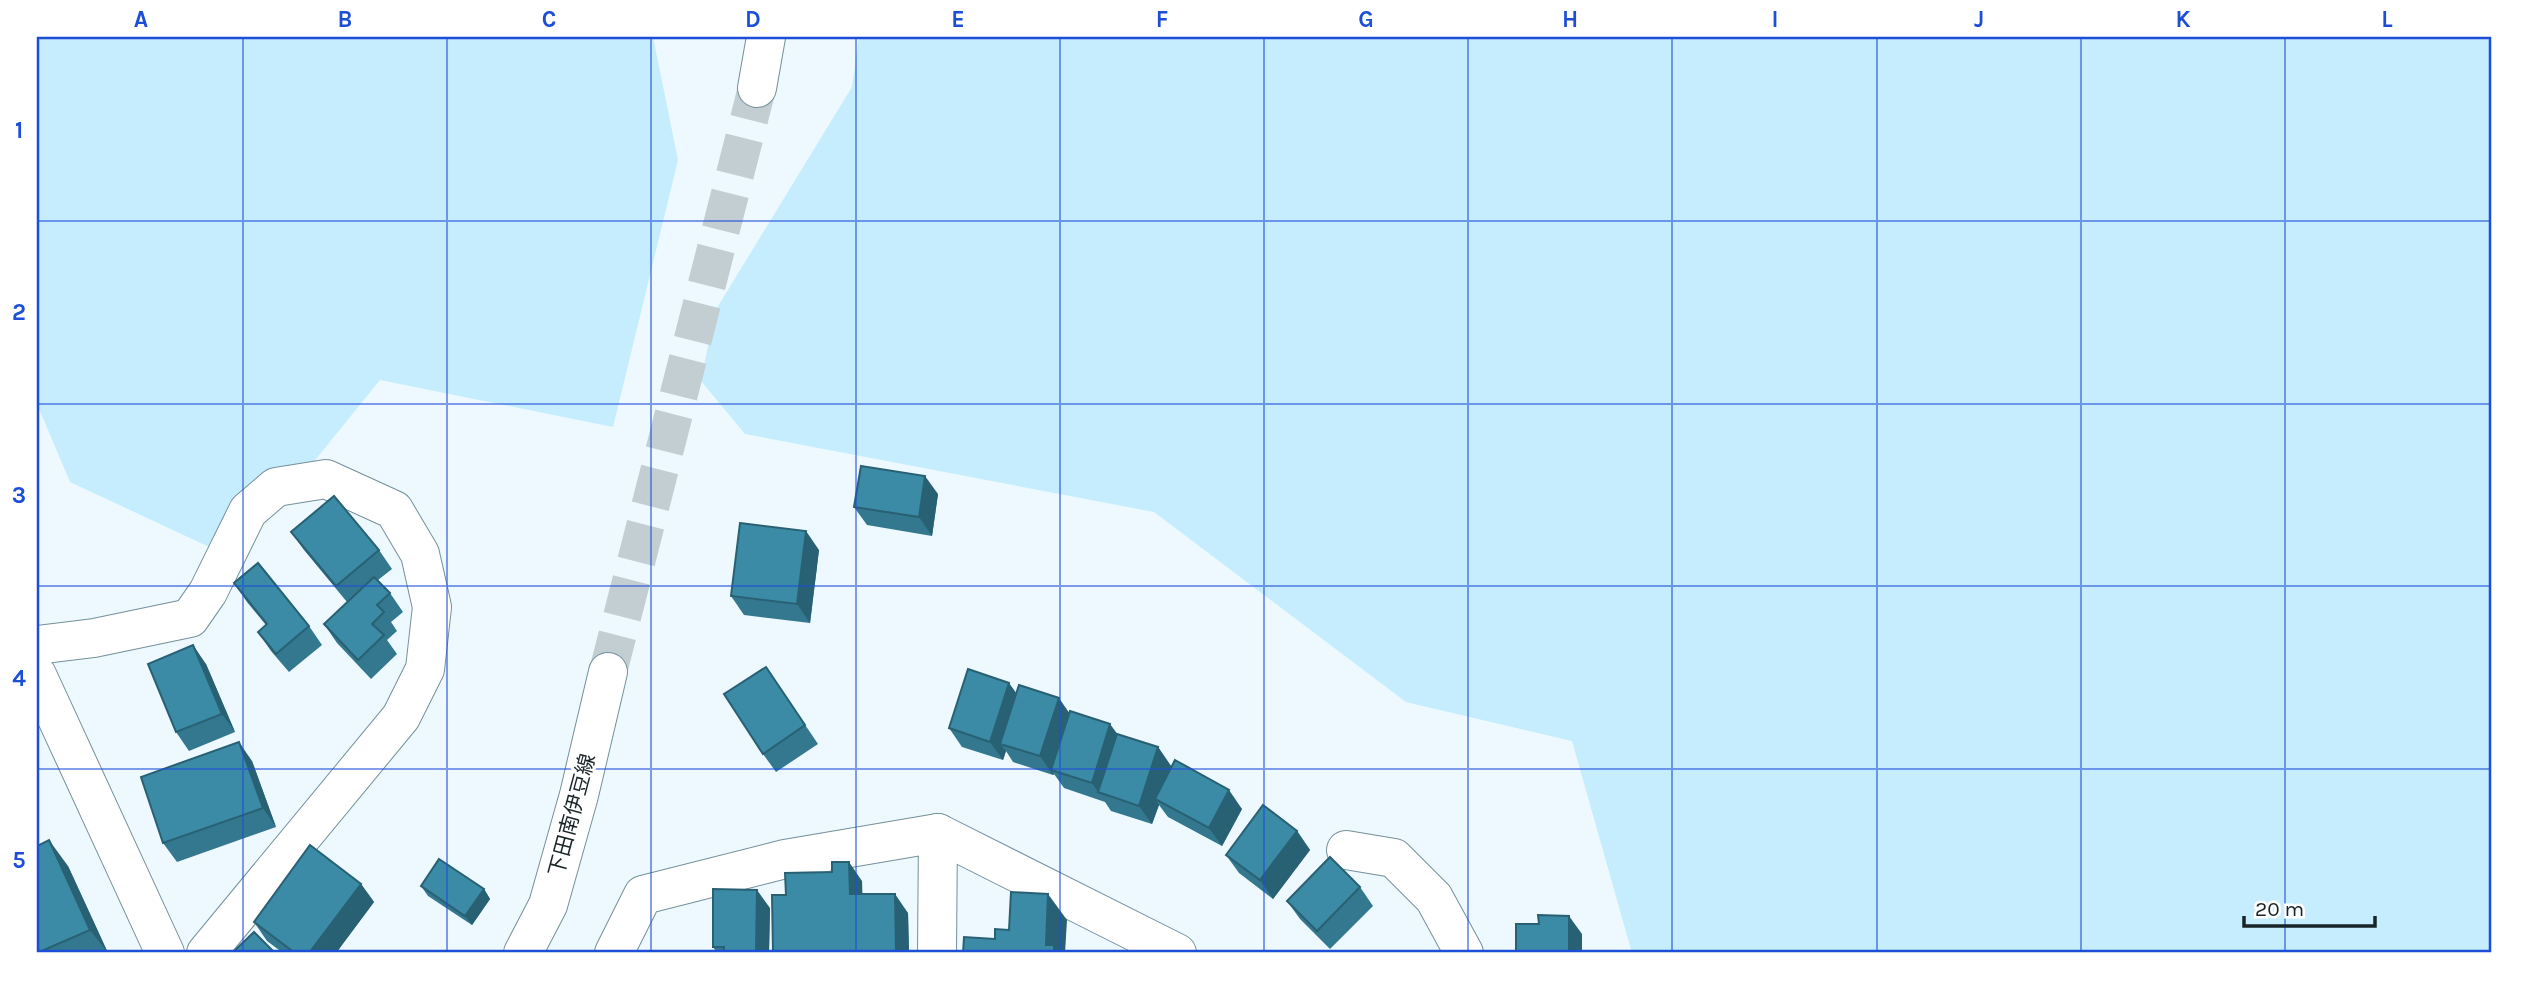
<svg xmlns="http://www.w3.org/2000/svg" width="2528" height="990" viewBox="0 0 2528 990" font-family="Karla,'Noto Sans JP',sans-serif">
<style>
.green{fill:#c5edfd}
.lines{fill:none;stroke-linecap:round;stroke-linejoin:round}
.secondary-tunnel{stroke:#c3ced3;stroke-width:38;stroke-dasharray:38 19;stroke-linecap:butt}
.street-casing{stroke:#74909b;stroke-width:40}
.secondary-casing{stroke:#74909b;stroke-width:40}
.street{stroke:#fff;stroke-width:38}
.secondary{stroke:#fff;stroke-width:38}
.wall{fill:#33788f}
.shaded-wall{fill:#296174}
.building{fill:#3b8ba6;stroke:#296174;stroke-width:2}
.grid{fill:none;stroke:#1d4ed8;stroke-width:2;stroke-opacity:0.55}
.labels{text-anchor:middle;stroke-width:6;stroke-linejoin:round;paint-order:stroke}
.street-label{font-size:21px;fill:#192428;stroke:#fff}
.neatline{fill:none;stroke:#1d4ed8;stroke-width:2.5}
.grid-label{font-size:23px;text-anchor:middle;font-weight:bold;fill:#1d4ed8}
</style>
<rect width="100%" height="100%" fill="#edf9fe"/>
<g class="green">
<path d="M 37,37 L 653,37 L 678,160 L 613,427 L 380,380 L 235,559 L 70,482 L 37,404 Z"/>
<path d="M 859,37 L 2491,37 L 2491,953 L 1632,953 L 1572,741 L 1406,702 L 1154,512 L 745,434 L 701,381 L 715,311 L 852,87 Z"/>
</g>
<g class="lines">
<path class="secondary-tunnel" d="M 608,672 L 757,88"/>
<g class="street-casing">
<g id="street">
<path d="M 37,645 L 94,638 L 190,618 L 208,592 L 248,511 L 276,487 L 326,479 L 394,510 L 420,554 L 432,607 L 425,669 L 401,717 L 206,953"/>
<path d="M 37,675 L 165,953"/>
<path d="M 1346,850 L 1394,858 L 1434,898 L 1464,953"/>
<path d="M 614,953 L 643,895 L 785,859 L 938,833 L 1177,953"/>
<path d="M 937,953 L 938,833"/>
</g>
</g>
<g class="secondary-casing">
<g id="secondary">
<path d="M 757,88 L 766,37"/>
<path d="M 523,953 L 548,905 L 579,795 L 608,672"/>
</g>
</g>
<use href="#street" class="street"/>
<use href="#secondary" class="secondary"/>
</g>
<g class="wall">
<path d="M 938,494 L 932,536 L 867,525 L 854,507 Z"/>
<path d="M 291,532 L 379,550 L 392,569 L 378,580 L 390,593 L 403,612 L 391,622 L 397,631 L 387,640 L 397,654 L 371,679 L 337,643 L 324,624 L 347,602 L 304,550 Z"/>
<path d="M 819,550 L 810,623 L 744,615 L 731,596 Z"/>
<path d="M 234,583 L 309,626 L 322,645 L 289,672 L 271,651 L 258,632 L 266,625 L 247,602 Z"/>
<path d="M 206,664 L 235,732 L 189,751 L 176,732 Z"/>
<path d="M 766,667 L 818,744 L 776,772 L 763,754 Z"/>
<path d="M 1016,693 L 1069,713 L 1118,735 L 1158,747 L 1171,766 L 1170,770 L 1242,809 L 1222,846 L 1168,817 L 1159,805 L 1152,824 L 1111,811 L 1105,802 L 1064,788 L 1054,774 L 1053,775 L 1013,762 L 1006,751 L 1003,760 L 962,747 L 949,728 Z"/>
<path d="M 252,761 L 276,827 L 177,862 L 163,843 Z"/>
<path d="M 1297,831 L 1310,850 L 1273,899 L 1239,873 L 1226,855 Z"/>
<path d="M 68,866 L 108,953 L 37,953 Z"/>
<path d="M 862,881 L 862,894 L 908,913 L 909,953 L 774,953 L 773,952 L 786,895 Z"/>
<path d="M 361,884 L 374,902 L 336,953 L 283,953 L 267,941 L 254,922 Z"/>
<path d="M 421,886 L 484,889 L 490,899 L 472,925 L 428,896 Z"/>
<path d="M 1360,887 L 1373,906 L 1330,949 L 1300,919 L 1287,901 Z"/>
<path d="M 770,908 L 769,953 L 717,953 L 713,947 Z"/>
</g>
<g class="shaded-wall">
<path d="M 925,476 L 938,494 L 932,536 L 919,517 Z"/>
<path d="M 806,531 L 819,550 L 810,623 L 797,604 Z"/>
<path d="M 193,645 L 206,664 L 235,732 L 222,714 Z"/>
<path d="M 1009,683 L 1022,701 L 1000,744 L 1006,751 L 1003,760 L 990,742 Z"/>
<path d="M 1059,698 L 1072,717 L 1051,770 L 1054,774 L 1053,775 L 1040,756 Z"/>
<path d="M 1110,724 L 1124,743 L 1098,792 L 1092,783 Z"/>
<path d="M 239,742 L 252,761 L 276,827 L 263,808 Z"/>
<path d="M 1158,747 L 1171,766 L 1160,801 L 1155,799 L 1159,805 L 1152,824 L 1139,806 Z"/>
<path d="M 1229,790 L 1242,809 L 1222,846 L 1209,828 Z"/>
<path d="M 1297,831 L 1310,850 L 1273,899 L 1260,880 Z"/>
<path d="M 49,840 L 68,866 L 108,953 L 90,930 Z"/>
<path d="M 849,862 L 862,881 L 863,913 L 850,894 Z"/>
<path d="M 361,884 L 374,902 L 336,953 L 309,953 Z"/>
<path d="M 484,889 L 490,899 L 472,925 L 465,916 Z"/>
<path d="M 757,890 L 770,908 L 769,953 L 756,953 Z"/>
<path d="M 895,894 L 908,913 L 909,953 L 898,953 L 896,951 Z"/>
<path d="M 1048,894 L 1067,920 L 1065,953 L 1052,953 L 1046,945 Z"/>
<path d="M 1569,916 L 1582,934 L 1582,953 L 1569,953 Z"/>
</g>
<g class="building">
<path d="M 861,466 L 925,476 L 919,517 L 854,507 Z"/>
<path d="M 334,496 L 379,550 L 336,586 L 291,532 Z"/>
<path d="M 740,523 L 806,531 L 797,604 L 731,596 Z"/>
<path d="M 258,563 L 309,626 L 276,654 L 258,632 L 267,624 L 234,583 Z"/>
<path d="M 374,577 L 390,593 L 377,605 L 384,612 L 372,624 L 384,635 L 358,660 L 324,624 Z"/>
<path d="M 193,645 L 222,714 L 176,732 L 148,664 Z"/>
<path d="M 766,667 L 805,725 L 763,754 L 724,694 Z"/>
<path d="M 968,669 L 1009,683 L 990,742 L 949,728 Z"/>
<path d="M 1019,685 L 1059,698 L 1040,756 L 1000,744 Z"/>
<path d="M 1070,711 L 1110,724 L 1092,783 L 1051,770 Z"/>
<path d="M 1117,734 L 1158,747 L 1139,806 L 1098,792 Z"/>
<path d="M 239,742 L 263,808 L 163,843 L 141,777 Z"/>
<path d="M 1175,760 L 1229,790 L 1209,828 L 1155,799 Z"/>
<path d="M 1263,805 L 1297,831 L 1260,880 L 1226,855 Z"/>
<path d="M 49,840 L 90,930 L 37,953 L 37,846 Z"/>
<path d="M 310,845 L 361,884 L 309,953 L 295,953 L 254,922 Z"/>
<path d="M 1330,857 L 1360,887 L 1317,931 L 1287,901 Z"/>
<path d="M 439,859 L 484,889 L 465,916 L 421,886 Z"/>
<path d="M 832,862 L 849,862 L 850,894 L 895,894 L 896,951 L 773,952 L 772,895 L 786,895 L 785,873 L 832,872 Z"/>
<path d="M 713,889 L 757,890 L 756,953 L 724,953 L 724,947 L 713,947 Z"/>
<path d="M 1011,892 L 1048,894 L 1046,945 L 1054,945 L 1054,953 L 963,953 L 964,937 L 995,939 L 995,929 L 1009,930 Z"/>
<path d="M 1538,915 L 1569,916 L 1569,953 L 1505,953 L 1505,952 L 1516,952 L 1516,924 L 1539,924 Z"/>
<path d="M 254,932 L 275,953 L 232,953 Z"/>
<path d="M 1145,952 L 1145,953 L 1105,953 Z"/>
</g>
<path class="grid" d="M 243,37 L 243,953M 447,37 L 447,953M 651,37 L 651,953M 856,37 L 856,953M 1060,37 L 1060,953M 1264,37 L 1264,953M 1468,37 L 1468,953M 1672,37 L 1672,953M 1877,37 L 1877,953M 2081,37 L 2081,953M 2285,37 L 2285,953M 37,221 L 2491,221M 37,404 L 2491,404M 37,586 L 2491,586M 37,769 L 2491,769"/>
<g class="labels">
<g class="street-label">
<text transform="translate(572 815) rotate(-75)" y="7">下田南伊豆線</text>
</g>
</g>
<rect width="2528" height="990" fill="none" stroke="#ffffff" stroke-width="77"/>
<path d="M2244 916v10h131v-10" fill="none" stroke="#192428" stroke-width="3.5"/>
<text x="2255" y="916" font-size="21" fill="#192428" stroke="#ffffff" stroke-width="5" paint-order="stroke">20 m</text>
<rect x="38" y="38" width="2452" height="913" class="neatline"/>
<g class="grid-label">
<text x="141" y="27">A</text>
<text x="345" y="27">B</text>
<text x="549" y="27">C</text>
<text x="753" y="27">D</text>
<text x="958" y="27">E</text>
<text x="1162" y="27">F</text>
<text x="1366" y="27">G</text>
<text x="1570" y="27">H</text>
<text x="1775" y="27">I</text>
<text x="1979" y="27">J</text>
<text x="2183" y="27">K</text>
<text x="2387" y="27">L</text>
<text x="19" y="138">1</text>
<text x="19" y="320">2</text>
<text x="19" y="503">3</text>
<text x="19" y="686">4</text>
<text x="19" y="868">5</text>
</g>
</svg>
